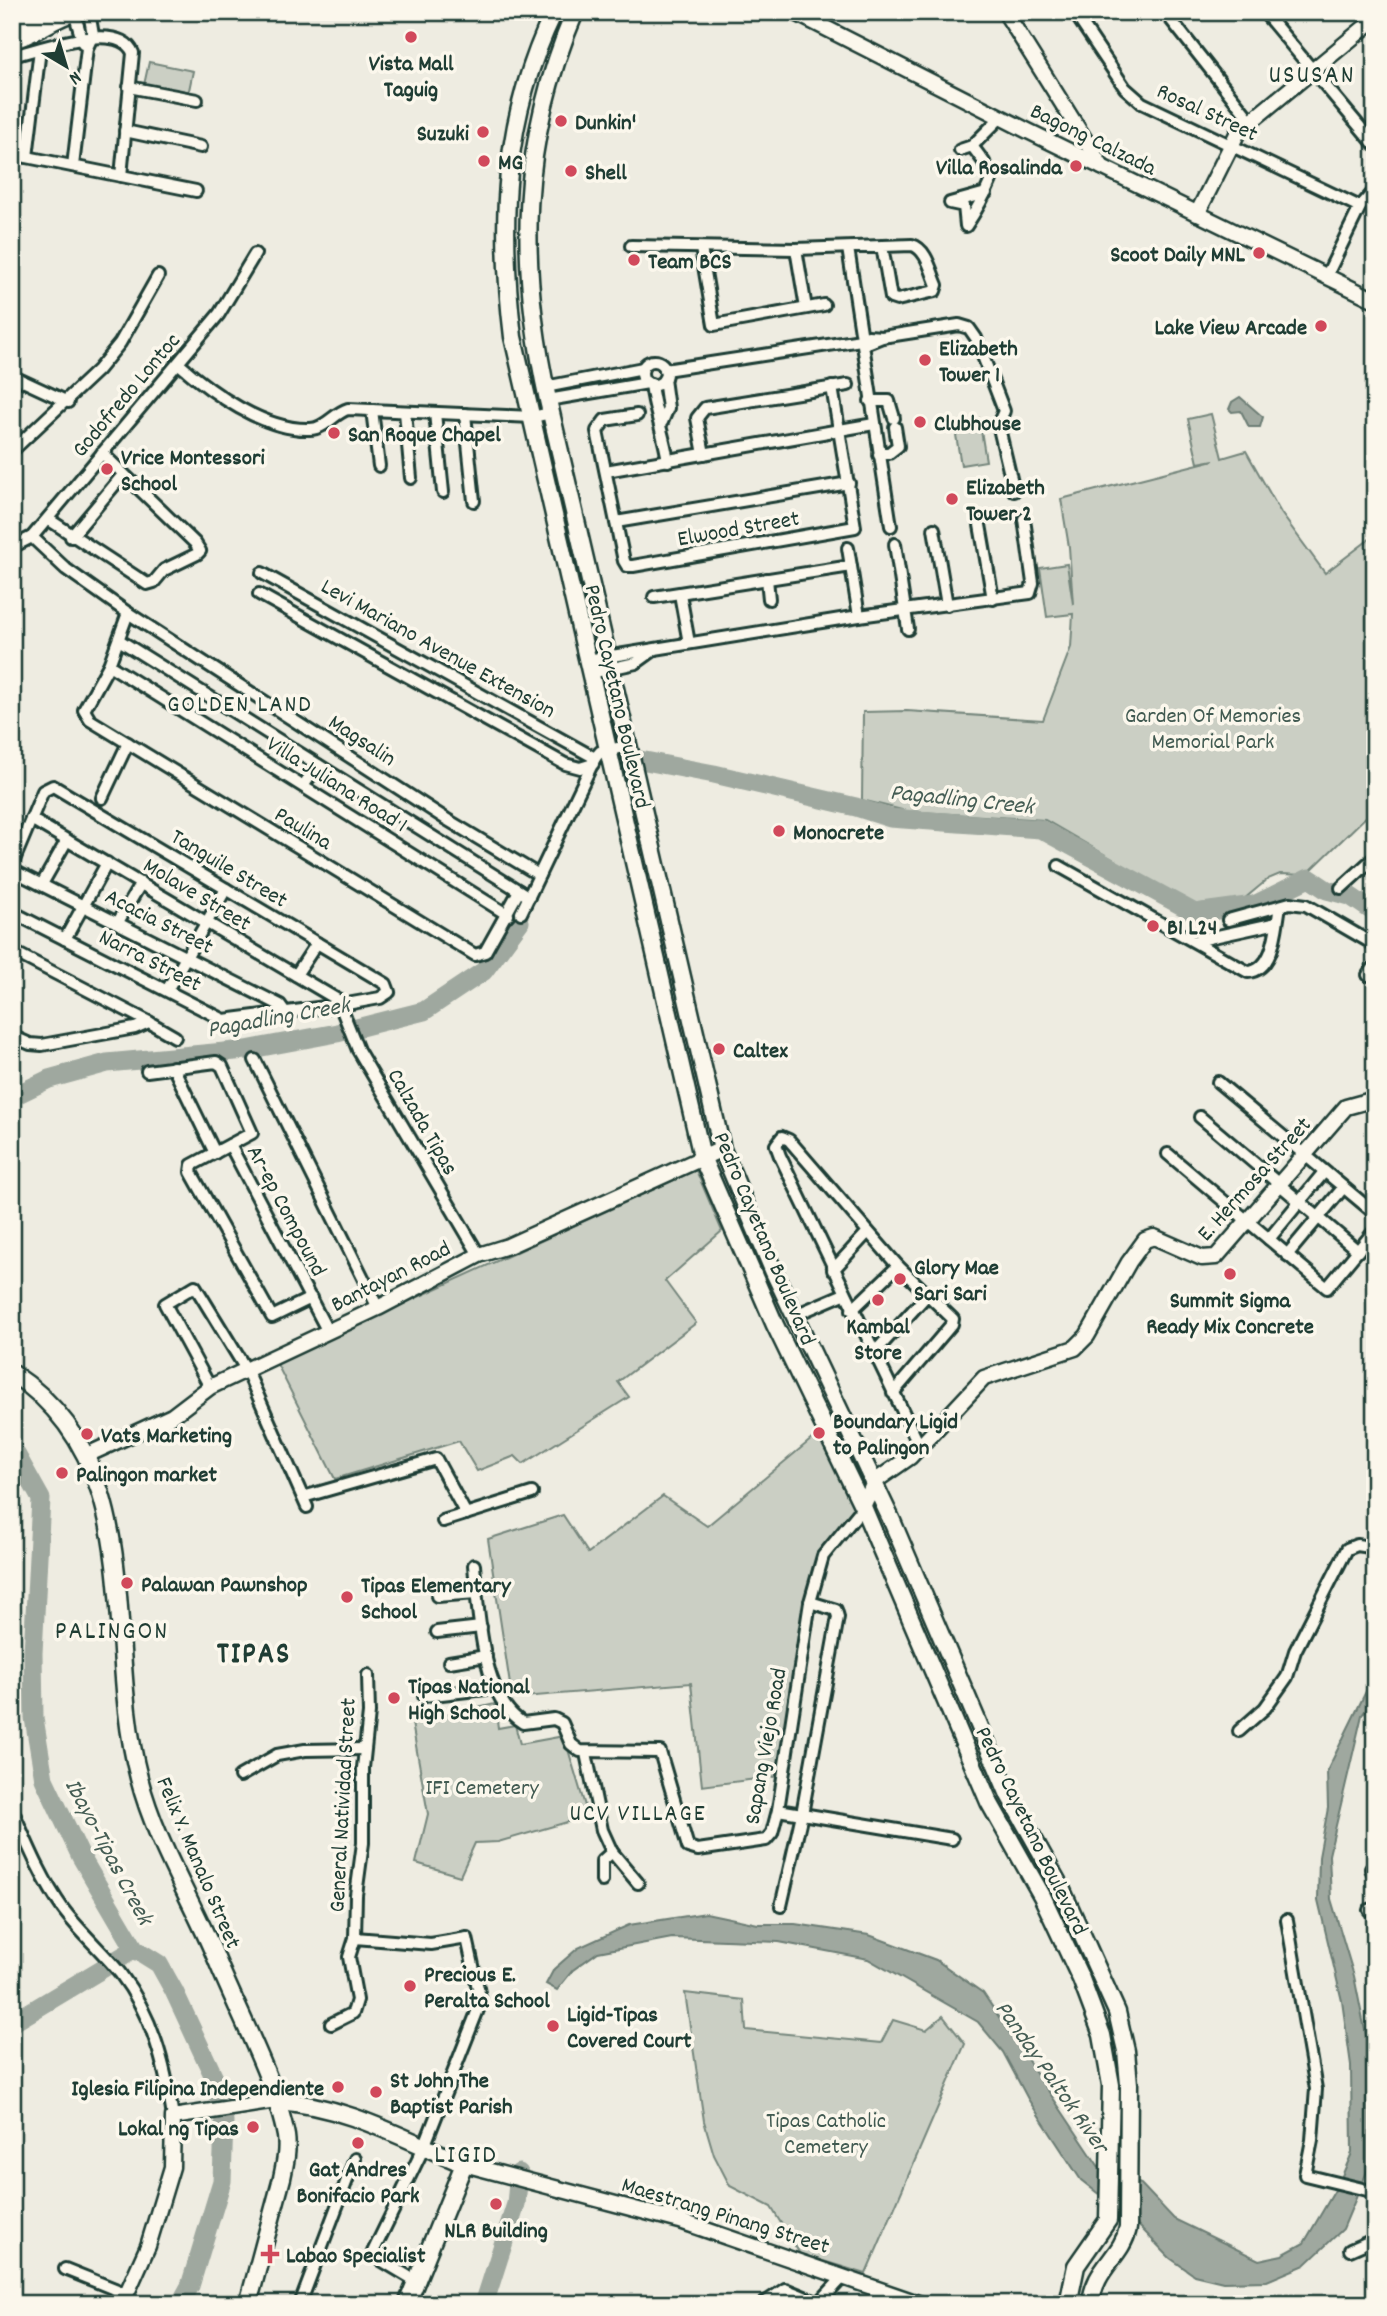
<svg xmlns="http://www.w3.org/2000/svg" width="1387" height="2316" viewBox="0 0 1387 2316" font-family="Dekko,sans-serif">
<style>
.green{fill:#cbcfc4;stroke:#75867c;stroke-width:2}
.water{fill:#9fa89f;stroke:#6c7d74;stroke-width:2}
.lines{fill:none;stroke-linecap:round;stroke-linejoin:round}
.river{stroke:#9fa89f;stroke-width:19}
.minor-casing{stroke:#1f3d34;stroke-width:16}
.tertiary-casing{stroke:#1f3d34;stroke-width:19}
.secondary-casing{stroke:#1f3d34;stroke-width:21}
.minor{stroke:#fbf7ec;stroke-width:10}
.tertiary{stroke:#fbf7ec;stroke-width:14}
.secondary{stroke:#fbf7ec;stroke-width:16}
.poi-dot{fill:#d1495b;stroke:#fbf7ec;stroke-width:2.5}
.labels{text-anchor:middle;stroke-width:7;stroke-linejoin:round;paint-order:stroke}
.poi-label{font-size:23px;font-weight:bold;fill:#1f3d34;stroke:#fbf7ec;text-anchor:start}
.street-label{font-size:23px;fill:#1f3d34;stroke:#fbf7ec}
.park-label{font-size:23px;fill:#415a51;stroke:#fbf7ec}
.neighbourhood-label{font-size:24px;letter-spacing:2px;fill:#1f3d34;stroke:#fbf7ec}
.water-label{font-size:24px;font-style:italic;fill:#455d54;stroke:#fbf7ec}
.quarter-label{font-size:26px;letter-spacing:2px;fill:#1f3d34;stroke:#fbf7ec}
.district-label{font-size:30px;font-weight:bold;letter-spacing:2px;fill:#1f3d34;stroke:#fbf7ec}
</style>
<rect width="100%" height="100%" fill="#eeece1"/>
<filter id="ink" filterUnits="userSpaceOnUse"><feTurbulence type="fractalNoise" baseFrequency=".0143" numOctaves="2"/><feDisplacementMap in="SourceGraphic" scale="14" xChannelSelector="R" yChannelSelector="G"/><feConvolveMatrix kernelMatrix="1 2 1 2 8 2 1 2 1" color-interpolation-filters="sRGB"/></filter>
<g filter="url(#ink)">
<g class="green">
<path d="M 149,62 L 193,71 L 188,95 L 144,85 Z"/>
<path d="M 1211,414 L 1222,458 L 1246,451 L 1281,513 L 1325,573 L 1375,535 L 1375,808 L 1306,875 L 1280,874 L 1268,879 L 1244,899 L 1192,905 L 1045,820 L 906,811 L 862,800 L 863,712 L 907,711 L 1043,720 L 1071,647 L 1073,614 L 1047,617 L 1040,568 L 1067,564 L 1073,604 L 1069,547 L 1061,499 L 1214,460 L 1198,463 L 1188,419 Z"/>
<path d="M 979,418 L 986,461 L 961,465 L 954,423 Z"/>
<path d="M 696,1170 L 722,1231 L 665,1281 L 696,1323 L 618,1382 L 629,1397 L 523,1464 L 515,1456 L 477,1471 L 459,1441 L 335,1479 L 276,1362 Z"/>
<path d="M 819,1433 L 855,1508 L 817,1558 L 779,1776 L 702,1786 L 691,1683 L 512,1698 L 488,1539 L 563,1515 L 588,1553 L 663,1496 L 707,1526 Z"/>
<path d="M 495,1704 L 498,1728 L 515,1725 L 520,1744 L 564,1736 L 588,1816 L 498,1842 L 475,1843 L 460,1876 L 416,1863 L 428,1814 L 412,1723 Z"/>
<path d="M 685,1993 L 744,2000 L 746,2030 L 881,2043 L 893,2020 L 926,2030 L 943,2016 L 965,2044 L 866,2274 L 800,2254 L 771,2207 L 730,2186 L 714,2155 L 704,2121 Z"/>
</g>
<g class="water">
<path d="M 1240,397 L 1263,417 L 1260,427 L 1249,427 L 1241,411 L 1232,412 L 1229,409 L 1232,402 Z"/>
<path d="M 1375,1673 L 1375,1698 L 1362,1715 L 1329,1855 L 1331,1899 L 1354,1976 L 1375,2080 L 1371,2162 L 1343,2229 L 1305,2265 L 1267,2281 L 1223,2282 L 1194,2275 L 1170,2258 L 1139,2226 L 1081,2180 L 1028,2099 L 1003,2052 L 978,2022 L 868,1959 L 779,1942 L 672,1938 L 598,1952 L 573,1970 L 557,1990 L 546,1984 L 554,1969 L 578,1948 L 629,1925 L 706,1913 L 758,1924 L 795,1924 L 869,1935 L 936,1960 L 983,1993 L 1099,2167 L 1141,2184 L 1174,2219 L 1259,2260 L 1282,2255 L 1304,2243 L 1338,2185 L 1352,2153 L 1351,2065 L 1342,2001 L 1318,1900 L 1319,1857 L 1328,1808 L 1327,1771 Z"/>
</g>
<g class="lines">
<g class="river">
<path d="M 640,760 L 714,774 L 856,807 L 890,818 L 1040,829 L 1195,913 L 1254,905 L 1309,878 L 1327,890 L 1350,896 L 1375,913"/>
<path d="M 12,1097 L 49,1079 L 107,1063 L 246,1050 L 337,1033 L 424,1011 L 484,971 L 520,922"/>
<path d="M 12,1447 L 41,1499 L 33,1653 L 34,1718 L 44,1779 L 81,1857 L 135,1949 L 159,1964 L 174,1991 L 214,2077 L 224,2121 L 222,2181 L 190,2286 L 180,2304"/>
<path d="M 12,2023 L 135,1949"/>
<path d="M 484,2304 L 516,2204 L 519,2173"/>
</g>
<g class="minor-casing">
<g id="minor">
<path d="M 74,12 L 83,43"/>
<path d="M 1074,12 L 1125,88 L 1142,103 L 1360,207"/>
<path d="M 1165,12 L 1251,121"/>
<path d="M 1264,12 L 1375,145"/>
<path d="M 12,56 C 39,50 119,19 133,53 L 121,176"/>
<path d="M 129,87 L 197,100"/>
<path d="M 125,131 L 201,147"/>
<path d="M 972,146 L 984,162 L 991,180 C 984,197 976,211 966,226 L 964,206 L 950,203 L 986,193"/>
<path d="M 960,150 L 972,146 L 1001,117"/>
<path d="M 12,154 L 196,191"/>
<path d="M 27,157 L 40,49"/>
<path d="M 73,166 L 87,48 L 93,35 L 89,12"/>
<path d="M 631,246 L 796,249 L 912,245 C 927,249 931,272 937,285 L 935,291 L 897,300 L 891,298 L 882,246"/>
<path d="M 701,248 L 714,325 L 824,305"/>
<path d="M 848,248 L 891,526"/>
<path d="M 796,249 L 806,308"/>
<path d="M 1326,277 L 1360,207 L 1375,190"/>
<path d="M 882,337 L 959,325 L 969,328 L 976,338 L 1004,411 L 998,424 L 1014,491"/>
<circle cx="654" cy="373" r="12"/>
<path d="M 179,364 C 211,392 264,431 310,429 C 325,429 334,413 348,409 L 532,417 L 551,413"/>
<path d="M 665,370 L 861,340 L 868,336 L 882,337 L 867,343 L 861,340"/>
<path d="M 12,376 L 68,402"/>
<path d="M 651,384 C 654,411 664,434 668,461"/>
<path d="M 545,387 L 643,368"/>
<path d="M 548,400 L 648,383"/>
<path d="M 870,401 L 889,401 L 894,418"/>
<path d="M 372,410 L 379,466"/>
<path d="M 405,412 L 411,478"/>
<path d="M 435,413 L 443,492"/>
<path d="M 465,414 L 474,501"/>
<path d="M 637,415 L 605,420 L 597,431 L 624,561 L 627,566 L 633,566 L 855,527 L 832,387"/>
<path d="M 662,422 L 668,408 L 664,379"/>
<path d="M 12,451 L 98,370 L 120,343 L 158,276"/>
<path d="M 704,454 L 697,418 L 705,408 L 848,385"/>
<path d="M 879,455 L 889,453 L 898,446 L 895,427"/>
<path d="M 606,471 L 874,424"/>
<path d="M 48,519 L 147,584 L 154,582 L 164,570 L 197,554 L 200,551 L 195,543 L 102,453"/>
<path d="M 616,522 L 849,483"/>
<path d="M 980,525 L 993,599"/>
<path d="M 934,529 L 947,605"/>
<path d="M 32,537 L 66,569 L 128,613 L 446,819 L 539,875"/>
<path d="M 71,537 L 122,476"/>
<path d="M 895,544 L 908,629"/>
<path d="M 12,547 L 32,537 L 219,314 L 255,254"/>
<path d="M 848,548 L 859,616"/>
<path d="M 262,573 L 595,758"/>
<path d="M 767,579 L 769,599"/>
<path d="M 259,594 L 565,764 L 580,768 L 593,764"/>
<path d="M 680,594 L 689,643"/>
<path d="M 654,597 L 851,566"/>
<path d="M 128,613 L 109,665 L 84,710 L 90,720 L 475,955 L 485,952 L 519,891"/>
<path d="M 119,640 L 529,897"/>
<path d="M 587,660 L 859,616 L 1030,593 L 1033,583 L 1024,519"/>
<path d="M 109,665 L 508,915"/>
<path d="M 590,673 L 636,663 L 654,650"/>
<path d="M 303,786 L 318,765"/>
<path d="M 102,798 L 128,743"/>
<path d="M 31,819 L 338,1000 L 358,1050 L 479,1255"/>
<path d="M 12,865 L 43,791 L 53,786 L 386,984 L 389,992 L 380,998 L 341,1005 L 224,1020 L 12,912"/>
<path d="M 1059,866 L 1248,972 C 1275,970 1276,927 1280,906"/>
<path d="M 12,870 L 280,1005 L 285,1012"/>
<path d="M 42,884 L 67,840"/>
<path d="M 1341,888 L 1375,857"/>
<path d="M 521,913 L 595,758 L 600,752 L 627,746"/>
<path d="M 1228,920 L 1290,903 L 1306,905 L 1375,945"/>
<path d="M 118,922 L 141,883"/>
<path d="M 65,939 L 107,863"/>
<path d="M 1195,941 L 1277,923"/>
<path d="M 12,951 L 149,1022"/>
<path d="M 296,975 L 317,943"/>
<path d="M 1368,975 L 1375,966"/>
<path d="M 167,990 L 226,889"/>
<path d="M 12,1036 L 30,1044 L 42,1045 L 135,1028 L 149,1022 L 175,1037"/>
<path d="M 255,1060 L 378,1308"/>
<path d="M 173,1067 L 215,1153"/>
<path d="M 147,1071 L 216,1062 L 222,1066 L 252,1133 L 192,1165 L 191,1172 L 272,1317 L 311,1298"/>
<path d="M 1218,1082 L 1372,1211"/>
<path d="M 1200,1117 L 1358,1251"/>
<path d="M 230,1145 L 328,1332"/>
<path d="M 1168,1154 L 1327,1288 L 1375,1230"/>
<path d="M 1269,1239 L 1324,1172"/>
<path d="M 1287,1255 L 1343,1188"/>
<path d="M 833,1270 L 868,1232"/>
<path d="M 852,1310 L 898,1266"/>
<path d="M 795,1315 L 844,1294"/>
<path d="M 874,1353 L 927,1295"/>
<path d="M 210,1387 L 165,1304 L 195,1286 L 247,1371 L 307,1507"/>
<path d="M 893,1393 L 952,1324 L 953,1319 L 898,1266 L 789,1140 L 782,1137 L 776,1145 L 780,1156 L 920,1447"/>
<path d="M 303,1497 L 436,1459 L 466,1514"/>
<path d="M 443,1521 L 532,1493"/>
<path d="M 474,1565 C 478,1609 481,1698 523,1723 L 554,1719 L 562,1723 L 571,1744 L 580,1751 L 660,1752 L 688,1847 L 698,1850 L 766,1840 L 772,1833 L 778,1810 L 810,1602 L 823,1556 L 863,1507"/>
<path d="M 437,1596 L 476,1593"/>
<path d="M 437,1632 L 481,1627"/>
<path d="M 449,1662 L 486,1656"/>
<path d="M 424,1696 L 494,1688"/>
<path d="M 1239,1731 L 1265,1708 L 1287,1677 L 1295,1651 L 1347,1549 L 1357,1545 L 1370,1547 L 1375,1543"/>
<path d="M 586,1753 L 602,1830 L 612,1852 L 602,1861 L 602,1881"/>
<path d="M 240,1776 L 277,1755 L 305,1750 L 364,1749"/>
<path d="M 12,1809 C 27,1843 41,1878 63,1909 C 80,1932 102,1951 120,1973 C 153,2016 165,2065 173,2117"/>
<path d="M 778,1810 L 952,1839"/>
<path d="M 612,1852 L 638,1883"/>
<path d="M 1375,1864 L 1371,1869 L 1375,1876"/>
<path d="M 781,1906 L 802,1814 L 838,1617 L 836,1610 L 810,1602"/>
<path d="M 1369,1910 L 1375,1908"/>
<path d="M 1287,1920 L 1316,2089 L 1312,2140 L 1305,2175 L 1375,2192"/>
<path d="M 355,1938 L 431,1944 L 467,1938 L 481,2002 L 424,2147 L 373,2252 L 374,2256 L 416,2281"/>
<path d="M 331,2024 L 353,2013 L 357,2000 L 349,1957 L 355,1938 L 356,1895 L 363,1843 L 363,1768 L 369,1713 L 368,1675"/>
<path d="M 1350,2250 L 1375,2239"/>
<path d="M 65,2269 L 127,2294"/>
<path d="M 300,2304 L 355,2159"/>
<path d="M 763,2304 L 785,2289 L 819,2303"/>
<path d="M 818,2304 L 844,2276"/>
</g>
</g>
<g class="tertiary-casing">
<g id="tertiary">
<path d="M 794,12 L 1028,131 L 1375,300"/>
<path d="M 1005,12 L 1102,167"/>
<path d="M 12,30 L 46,12"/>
<path d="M 12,41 C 37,35 54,18 79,12"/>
<path d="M 1197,214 L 1238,132 L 1375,19"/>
<path d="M 87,1455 L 172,1416 L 210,1387 L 378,1308 L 479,1255 L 508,1246 L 722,1149"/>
<path d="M 863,1507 L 874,1482 L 910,1457 L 984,1378 L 1075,1348 L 1087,1336 L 1129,1262 L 1145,1240 L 1154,1237 L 1202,1258 L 1216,1257 L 1346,1107 L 1375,1099"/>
<path d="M 464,2164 L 680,2221 L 921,2304"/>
<path d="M 122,2304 L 148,2246 L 172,2167 L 173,2117 L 276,2101"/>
</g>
</g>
<g class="secondary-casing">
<g id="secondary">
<path d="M 554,12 C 503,117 499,223 513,337 L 702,1157 L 775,1325 L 863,1507 L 989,1802 L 1042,1896 L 1081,1979 L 1102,2035 L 1111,2085 L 1108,2220 L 1076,2266 L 1068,2304"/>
<path d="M 575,12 C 519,143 518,263 548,400 L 722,1149 L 773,1270 L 892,1521 L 1009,1795 L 1061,1888 L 1117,2012 L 1126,2051 L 1129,2084 L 1128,2228 C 1122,2257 1093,2269 1091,2304"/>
<path d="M 12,1373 C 152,1465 102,1639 139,1778 C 155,1841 191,1898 216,1958 C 237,2010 276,2082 286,2136 C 288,2150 285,2164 282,2178 L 248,2304"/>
<path d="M 276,2101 C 344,2105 402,2138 464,2164 L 407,2304"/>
</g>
</g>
<use href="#minor" class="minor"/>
<use href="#tertiary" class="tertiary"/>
<use href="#secondary" class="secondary"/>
</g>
</g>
<g class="poi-dot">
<circle cx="411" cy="37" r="7"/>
<circle cx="561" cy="121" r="7"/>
<circle cx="483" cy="132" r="7"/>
<circle cx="484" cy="161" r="7"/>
<circle cx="1076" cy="166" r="7"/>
<circle cx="571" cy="171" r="7"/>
<circle cx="1259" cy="253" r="7"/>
<circle cx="634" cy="260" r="7"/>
<circle cx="1321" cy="326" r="7"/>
<circle cx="925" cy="360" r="7"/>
<circle cx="920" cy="422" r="7"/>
<circle cx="334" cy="433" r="7"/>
<circle cx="107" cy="469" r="7"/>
<circle cx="952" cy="499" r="7"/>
<circle cx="779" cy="831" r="7"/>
<circle cx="1153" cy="926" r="7"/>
<circle cx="719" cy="1049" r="7"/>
<circle cx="1230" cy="1274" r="7"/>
<circle cx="900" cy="1279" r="7"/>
<circle cx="878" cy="1300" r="7"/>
<circle cx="819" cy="1433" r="7"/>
<circle cx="87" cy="1434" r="7"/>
<circle cx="62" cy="1473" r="7"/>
<circle cx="127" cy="1583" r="7"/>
<circle cx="347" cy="1597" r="7"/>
<circle cx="394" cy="1698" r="7"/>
<circle cx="410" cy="1986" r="7"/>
<circle cx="553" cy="2026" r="7"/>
<circle cx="338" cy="2087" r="7"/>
<circle cx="376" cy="2092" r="7"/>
<circle cx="253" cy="2127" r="7"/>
<circle cx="358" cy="2143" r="7"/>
<circle cx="496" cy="2204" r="7"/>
<path d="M266.5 2243.5h7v7h7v7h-7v7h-7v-7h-7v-7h7z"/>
</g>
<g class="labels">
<g class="poi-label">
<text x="411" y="70" text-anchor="middle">Vista Mall<tspan x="411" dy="26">Taguig</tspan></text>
<text x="575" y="129">Dunkin'</text>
<text x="469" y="140" text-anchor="end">Suzuki</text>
<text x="498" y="169">MG</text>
<text x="1062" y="174" text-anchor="end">Villa Rosalinda</text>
<text x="585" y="179">Shell</text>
<text x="1245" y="261" text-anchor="end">Scoot Daily MNL</text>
<text x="648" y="268">Team BCS</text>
<text x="1307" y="334" text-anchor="end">Lake View Arcade</text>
<text x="939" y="355">Elizabeth<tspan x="939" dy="26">Tower 1</tspan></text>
<text x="934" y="430">Clubhouse</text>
<text x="348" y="441">San Roque Chapel</text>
<text x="121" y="464">Vrice Montessori<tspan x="121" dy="26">School</tspan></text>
<text x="966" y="494">Elizabeth<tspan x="966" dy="26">Tower 2</tspan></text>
<text x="793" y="839">Monocrete</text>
<text x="1167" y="934">B1 L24</text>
<text x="733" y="1057">Caltex</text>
<text x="914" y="1274">Glory Mae<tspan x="914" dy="26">Sari Sari</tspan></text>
<text x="1230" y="1307" text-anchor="middle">Summit Sigma<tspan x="1230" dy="26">Ready Mix Concrete</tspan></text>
<text x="878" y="1333" text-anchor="middle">Kambal<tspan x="878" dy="26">Store</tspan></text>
<text x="833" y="1428">Boundary Ligid<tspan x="833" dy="26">to Palingon</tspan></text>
<text x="101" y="1442">Vats Marketing</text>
<text x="76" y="1481">Palingon market</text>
<text x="141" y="1591">Palawan Pawnshop</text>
<text x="361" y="1592">Tipas Elementary<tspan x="361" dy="26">School</tspan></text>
<text x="408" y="1693">Tipas National<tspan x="408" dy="26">High School</tspan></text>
<text x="424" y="1981">Precious E.<tspan x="424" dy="26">Peralta School</tspan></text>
<text x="567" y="2021">Ligid-Tipas<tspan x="567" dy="26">Covered Court</tspan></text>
<text x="390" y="2087">St John The<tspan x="390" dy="26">Baptist Parish</tspan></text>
<text x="324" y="2095" text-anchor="end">Iglesia Filipina Independiente</text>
<text x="239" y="2135" text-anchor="end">Lokal ng Tipas</text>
<text x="358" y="2176" text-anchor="middle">Gat Andres<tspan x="358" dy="26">Bonifacio Park</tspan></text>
<text x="496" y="2237" text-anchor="middle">NLR Building</text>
<text x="286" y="2262">Labao Specialist</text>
</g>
<g class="street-label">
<text transform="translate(1208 111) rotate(25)" y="8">Rosal Street</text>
<text transform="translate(1094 138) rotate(26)" y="8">Bagong Calzada</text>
<text transform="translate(125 394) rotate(-50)" y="8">Godofredo Lontoc</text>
<text transform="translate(738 527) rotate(-10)" y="8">Elwood Street</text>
<text transform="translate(439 647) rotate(29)" y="8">Levi Mariano Avenue Extension</text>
<text transform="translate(619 696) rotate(77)" y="8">Pedro Cayetano Boulevard</text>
<text transform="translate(363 739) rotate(33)" y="8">Magsalin</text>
<text transform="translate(338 783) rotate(32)" y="8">Villa Juliana Road 1</text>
<text transform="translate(304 827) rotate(31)" y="8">Paulina</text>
<text transform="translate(230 867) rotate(31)" y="8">Tanguile Street</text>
<text transform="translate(198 893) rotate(31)" y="8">Molave Street</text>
<text transform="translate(160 920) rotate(27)" y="8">Acacia Street</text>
<text transform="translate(151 959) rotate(27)" y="8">Narra Street</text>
<text transform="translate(424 1121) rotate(60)" y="8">Calzada Tipas</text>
<text transform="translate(1253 1178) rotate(-48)" y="8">E. Hermosa Street</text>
<text transform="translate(288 1210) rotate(62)" y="8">Ar-ep Compound</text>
<text transform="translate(766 1238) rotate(67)" y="8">Pedro Cayetano Boulevard</text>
<text transform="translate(390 1275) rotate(-27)" y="8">Bantayan Road</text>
<text transform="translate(764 1746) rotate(-80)" y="8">Sapang Viejo Road</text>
<text transform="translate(341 1805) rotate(-87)" y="8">General Natividad Street</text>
<text transform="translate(1033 1830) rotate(64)" y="8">Pedro Cayetano Boulevard</text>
<text transform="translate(200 1862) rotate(67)" y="8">Felix Y. Manalo Street</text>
<text transform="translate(726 2214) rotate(17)" y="8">Maestrang Pinang Street</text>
</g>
<g class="park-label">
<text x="1213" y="722">Garden Of Memories<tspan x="1213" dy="26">Memorial Park</tspan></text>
<text x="482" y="1794">IFI Cemetery</text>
<text x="826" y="2127">Tipas Catholic<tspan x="826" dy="26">Cemetery</tspan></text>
</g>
<g class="neighbourhood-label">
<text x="240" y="711">GOLDEN LAND</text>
<text x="638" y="1820">UCV VILLAGE</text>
</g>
<g class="water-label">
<text transform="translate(962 798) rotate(6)" y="8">Pagadling Creek</text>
<text transform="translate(278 1016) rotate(-10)" y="8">Pagadling Creek</text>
<text transform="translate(110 1851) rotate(62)" y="8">Ibayo-Tipas Creek</text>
<text transform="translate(1053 2076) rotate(55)" y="8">Panday Paltok River</text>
</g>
<g class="quarter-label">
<text x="1312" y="82">USUSAN</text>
<text x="112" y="1638">PALINGON</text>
<text x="466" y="2162">LIGID</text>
</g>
<g class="district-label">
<text x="254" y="1662">TIPAS</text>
</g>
</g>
<rect width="1387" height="2316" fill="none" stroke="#fbf7ec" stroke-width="42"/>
<rect x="21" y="21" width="1345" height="2274" fill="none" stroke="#1f3d34" stroke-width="2.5" filter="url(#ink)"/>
<g transform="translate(66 66) rotate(142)" stroke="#fbf7ec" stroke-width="5" paint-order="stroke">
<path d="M0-5L12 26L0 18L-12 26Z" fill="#1f3d34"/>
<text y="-10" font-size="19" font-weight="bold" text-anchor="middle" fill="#1f3d34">N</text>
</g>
</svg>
